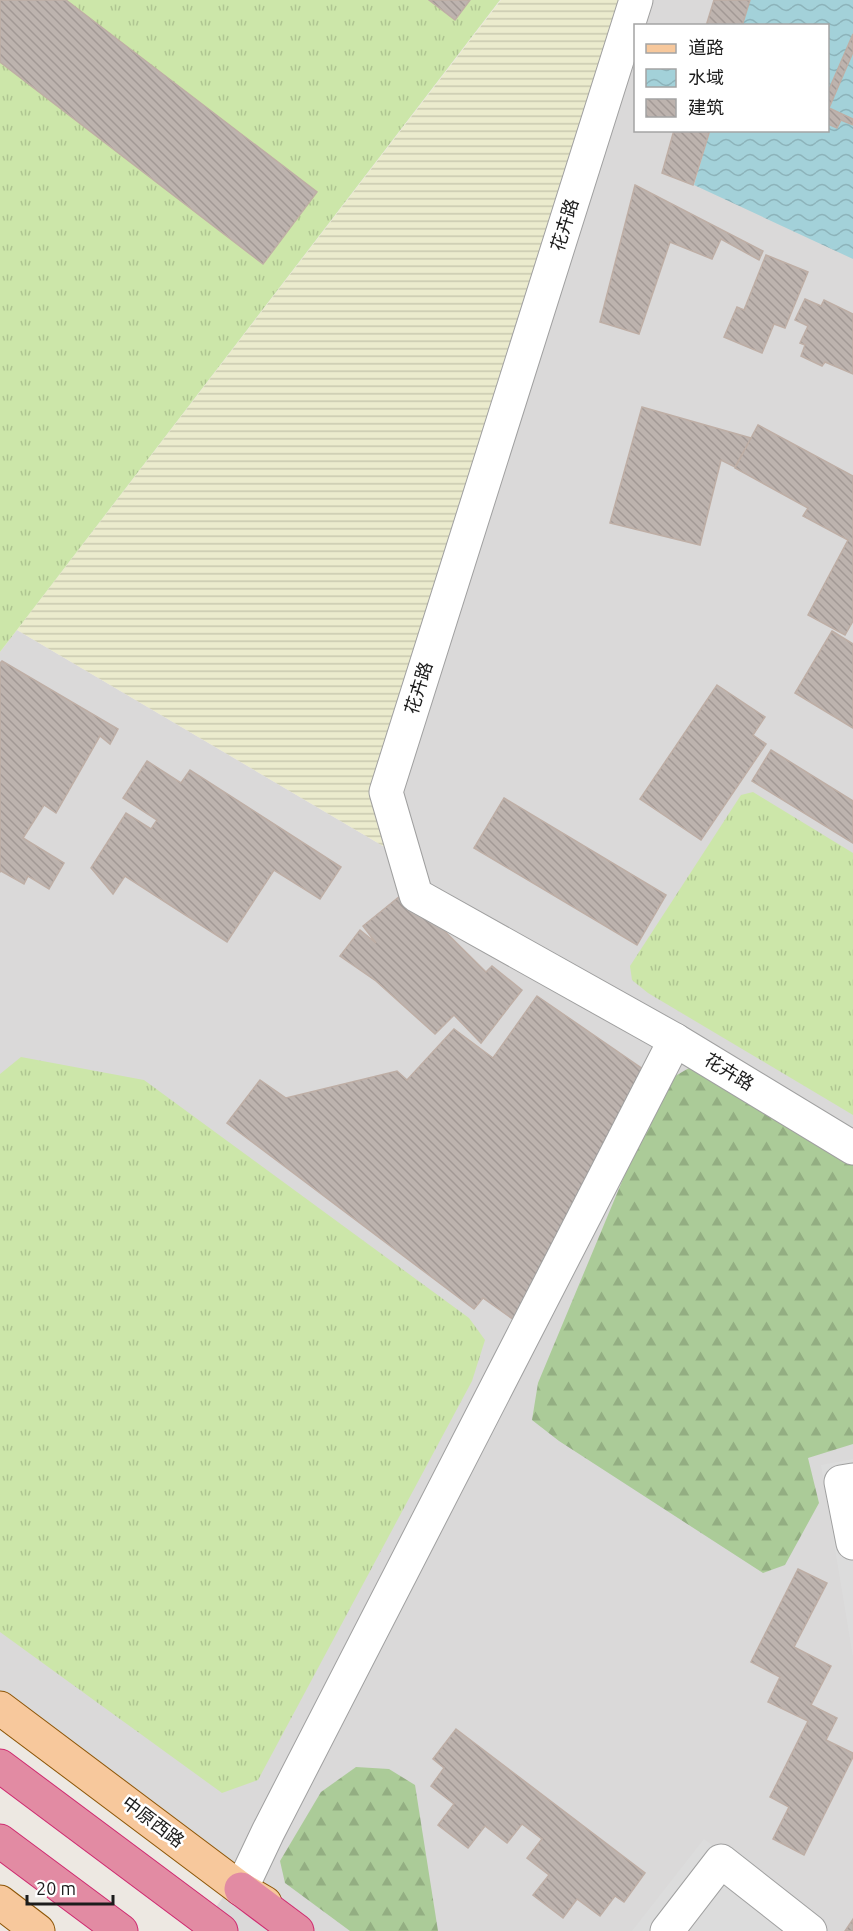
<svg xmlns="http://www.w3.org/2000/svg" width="853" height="1931" viewBox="0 0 853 1931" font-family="Ubuntu,'Noto Sans SC',sans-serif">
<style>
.residential{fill:#dad9d9;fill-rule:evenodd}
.farmland{fill:url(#farmland-rules)}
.grass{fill:url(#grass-tufts)}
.forest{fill:url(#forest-firs)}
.parking{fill:#dcdcdc}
.water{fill:url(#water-waves)}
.building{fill:url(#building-back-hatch);stroke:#beaea5;stroke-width:1.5}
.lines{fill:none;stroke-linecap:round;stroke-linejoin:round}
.minor-casing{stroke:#a0a0a0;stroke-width:35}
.major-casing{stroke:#8d5506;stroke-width:35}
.highway-casing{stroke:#cf2b70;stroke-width:35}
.minor{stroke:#fff;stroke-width:33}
.major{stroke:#f7c89c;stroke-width:33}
.highway{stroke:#e28ba3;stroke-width:33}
.labels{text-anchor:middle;stroke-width:5;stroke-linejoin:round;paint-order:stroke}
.street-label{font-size:18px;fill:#1c1c1c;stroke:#fff}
</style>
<defs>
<pattern id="farmland-rules" width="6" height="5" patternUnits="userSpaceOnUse" patternTransform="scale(1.5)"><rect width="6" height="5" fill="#ebebcd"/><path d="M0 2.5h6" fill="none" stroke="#c9c9af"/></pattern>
<pattern id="grass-tufts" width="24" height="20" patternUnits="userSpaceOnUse" patternTransform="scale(1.5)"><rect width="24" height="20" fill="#cce6a9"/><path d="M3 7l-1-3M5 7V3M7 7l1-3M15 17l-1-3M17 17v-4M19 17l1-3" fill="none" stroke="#afc591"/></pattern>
<pattern id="forest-firs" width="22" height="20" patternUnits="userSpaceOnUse" patternTransform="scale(1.5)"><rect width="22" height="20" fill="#abcb98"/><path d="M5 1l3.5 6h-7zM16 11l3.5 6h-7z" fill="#93ae82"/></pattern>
<pattern id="water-waves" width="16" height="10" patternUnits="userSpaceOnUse" patternTransform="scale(1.5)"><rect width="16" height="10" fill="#a3d1d9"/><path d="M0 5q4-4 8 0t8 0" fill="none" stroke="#8cb3ba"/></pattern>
<pattern id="building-back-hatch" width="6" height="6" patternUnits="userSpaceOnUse" patternTransform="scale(1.5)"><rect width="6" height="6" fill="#bdb3ae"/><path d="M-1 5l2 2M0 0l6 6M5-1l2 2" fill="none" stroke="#a29995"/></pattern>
</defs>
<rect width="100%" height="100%" fill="#ede8e2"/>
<path class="residential" d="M 636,0 L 853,0 L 853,1931 L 199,1931 L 233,1883 L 0,1708 L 0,652 L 17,630 L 405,859 L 386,792 ZM 636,26 L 828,26 L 828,130 L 636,130 Z"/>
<path class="farmland" d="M 501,0 L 636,0 L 386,792 L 405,859 L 17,630 Z"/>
<g class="grass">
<path d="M 0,0 L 500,0 L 0,652 Z"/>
<path d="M 753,792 L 853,853 L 853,1115 L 648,993 L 632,980 L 630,966 L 741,795 Z"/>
<path d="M 21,1057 L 144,1080 L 469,1318 L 485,1340 L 472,1381 L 258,1780 L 222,1793 L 0,1632 L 0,1074 Z"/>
</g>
<g class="forest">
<path d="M 689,1068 L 706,1072 L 853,1159 L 853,1444 L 808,1458 L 819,1503 L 785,1565 L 763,1573 L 559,1441 L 532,1420 L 538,1383 L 663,1083 Z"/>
<path d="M 356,1767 L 389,1769 L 415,1785 L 438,1931 L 350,1931 L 285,1883 L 280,1861 L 321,1792 Z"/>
</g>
<g class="parking">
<path d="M 853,1459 L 853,1657 L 821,1465 Z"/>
<path d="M 704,1839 L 829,1931 L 632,1931 Z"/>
</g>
<path class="water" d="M 750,0 L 853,0 L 853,259 L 694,185 L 710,131 L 828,130 L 828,26 L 742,25 Z"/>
<g class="building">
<path d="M 0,0 L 66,0 L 317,192 L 263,264 L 0,62 Z"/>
<path d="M 429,0 L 470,0 L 455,20 Z"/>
<path d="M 714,0 L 750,0 L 742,26 L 706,26 Z"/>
<path d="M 853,34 L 853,52 L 829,108 L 853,119 L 853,125 L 841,120 L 837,128 L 828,124 L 828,92 Z"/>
<path d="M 674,130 L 710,130 L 693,185 L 662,173 Z"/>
<path d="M 635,185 L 763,251 L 759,260 L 721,239 L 712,259 L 670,242 L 639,334 L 600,322 Z"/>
<path d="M 766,255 L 808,272 L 785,328 L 774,324 L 762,353 L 724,337 L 737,307 L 744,310 Z"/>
<path d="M 805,299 L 821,306 L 824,300 L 853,314 L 853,374 L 825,362 L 822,366 L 801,356 L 805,345 L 800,343 L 808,326 L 795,320 Z"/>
<path d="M 642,407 L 751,438 L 735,467 L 721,460 L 700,545 L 610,523 Z"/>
<path d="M 758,425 L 853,476 L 853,621 L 845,635 L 808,615 L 848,540 L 803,516 L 808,508 L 735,468 Z"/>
<path d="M 832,631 L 853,644 L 853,728 L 795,693 Z"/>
<path d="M 2,661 L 118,729 L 110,744 L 100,736 L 56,813 L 44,805 L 23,838 L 64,863 L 49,889 L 28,876 L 24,884 L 1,871 L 0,872 L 0,663 Z"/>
<path d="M 717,685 L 765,717 L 753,735 L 766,744 L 701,840 L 640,799 Z"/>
<path d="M 771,750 L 853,801 L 853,843 L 752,781 Z"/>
<path d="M 147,761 L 181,783 L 190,770 L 341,867 L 320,899 L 274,870 L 227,942 L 125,876 L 113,894 L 91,868 L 126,813 L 151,829 L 157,820 L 123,798 Z"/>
<path d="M 504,798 L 666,895 L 637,945 L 474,848 Z"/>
<path d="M 405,892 L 486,972 L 492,966 L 522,990 L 481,1043 L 454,1015 L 435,1034 L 376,981 L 340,956 L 360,930 L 376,943 L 363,926 Z"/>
<path d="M 537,996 L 653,1076 L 514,1320 L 483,1298 L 474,1309 L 227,1123 L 260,1080 L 286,1098 L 397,1071 L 407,1080 L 454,1029 L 493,1058 Z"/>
<path d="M 798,1569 L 827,1583 L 794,1647 L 831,1666 L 811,1705 L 837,1718 L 826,1740 L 853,1753 L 853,1757 L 804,1855 L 773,1839 L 789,1807 L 770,1797 L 808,1721 L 768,1702 L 780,1677 L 751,1662 Z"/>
<path d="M 456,1729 L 645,1873 L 624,1902 L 615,1896 L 600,1916 L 577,1899 L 563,1918 L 533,1895 L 549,1875 L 527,1858 L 542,1839 L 522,1824 L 507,1843 L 485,1826 L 468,1848 L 438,1825 L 454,1804 L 431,1786 L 444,1768 L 433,1759 Z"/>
<path d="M 853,1919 L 853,1931 L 845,1931 Z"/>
</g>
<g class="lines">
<g class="minor-casing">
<g id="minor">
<path d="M 636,0 L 386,792 L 416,895 L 675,1040 L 853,1148"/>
<path d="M 853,1480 L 841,1482 L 853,1543"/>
<path d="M 241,1889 L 268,1832 L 675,1040"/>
<path d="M 667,1931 L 721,1861 L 810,1931"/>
</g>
</g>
<g class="major-casing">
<g id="major">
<path d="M 0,1708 L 241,1889 L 265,1903"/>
<path d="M 0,1902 L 38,1931"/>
</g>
</g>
<g class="highway-casing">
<g id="highway">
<path d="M 0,1766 L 221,1931"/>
<path d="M 0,1841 L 121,1931"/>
<path d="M 241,1889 L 297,1931"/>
</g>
</g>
<use href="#minor" class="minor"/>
<use href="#major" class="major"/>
<use href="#highway" class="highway"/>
</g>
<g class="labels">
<g class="street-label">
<text transform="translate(565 225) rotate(-73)" y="6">花卉路</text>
<text transform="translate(419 688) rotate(-73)" y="6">花卉路</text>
<text transform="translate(729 1072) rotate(31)" y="6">花卉路</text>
<text transform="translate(153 1822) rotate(37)" y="6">中原西路</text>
</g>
</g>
<rect x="634" y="24" width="195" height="108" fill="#ffffff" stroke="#a4a4a4" stroke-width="1.5"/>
<rect x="646" y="44" width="30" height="9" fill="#f7c89c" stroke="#a4a4a4" stroke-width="1.5"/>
<text x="688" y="54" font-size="18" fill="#1c1c1c">道路</text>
<rect x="646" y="69" width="30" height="18" fill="url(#water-waves)" stroke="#a4a4a4" stroke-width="1.5"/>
<text x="688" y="84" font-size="18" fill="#1c1c1c">水域</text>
<rect x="646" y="99" width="30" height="18" fill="url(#building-back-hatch)" stroke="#a4a4a4" stroke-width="1.5"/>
<text x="688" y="114" font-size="18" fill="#1c1c1c">建筑</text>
<path d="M27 1895v9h86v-9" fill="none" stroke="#1c1c1c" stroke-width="3"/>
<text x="36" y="1895" font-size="18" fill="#1c1c1c" stroke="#ffffff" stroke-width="4.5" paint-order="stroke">20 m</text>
</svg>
